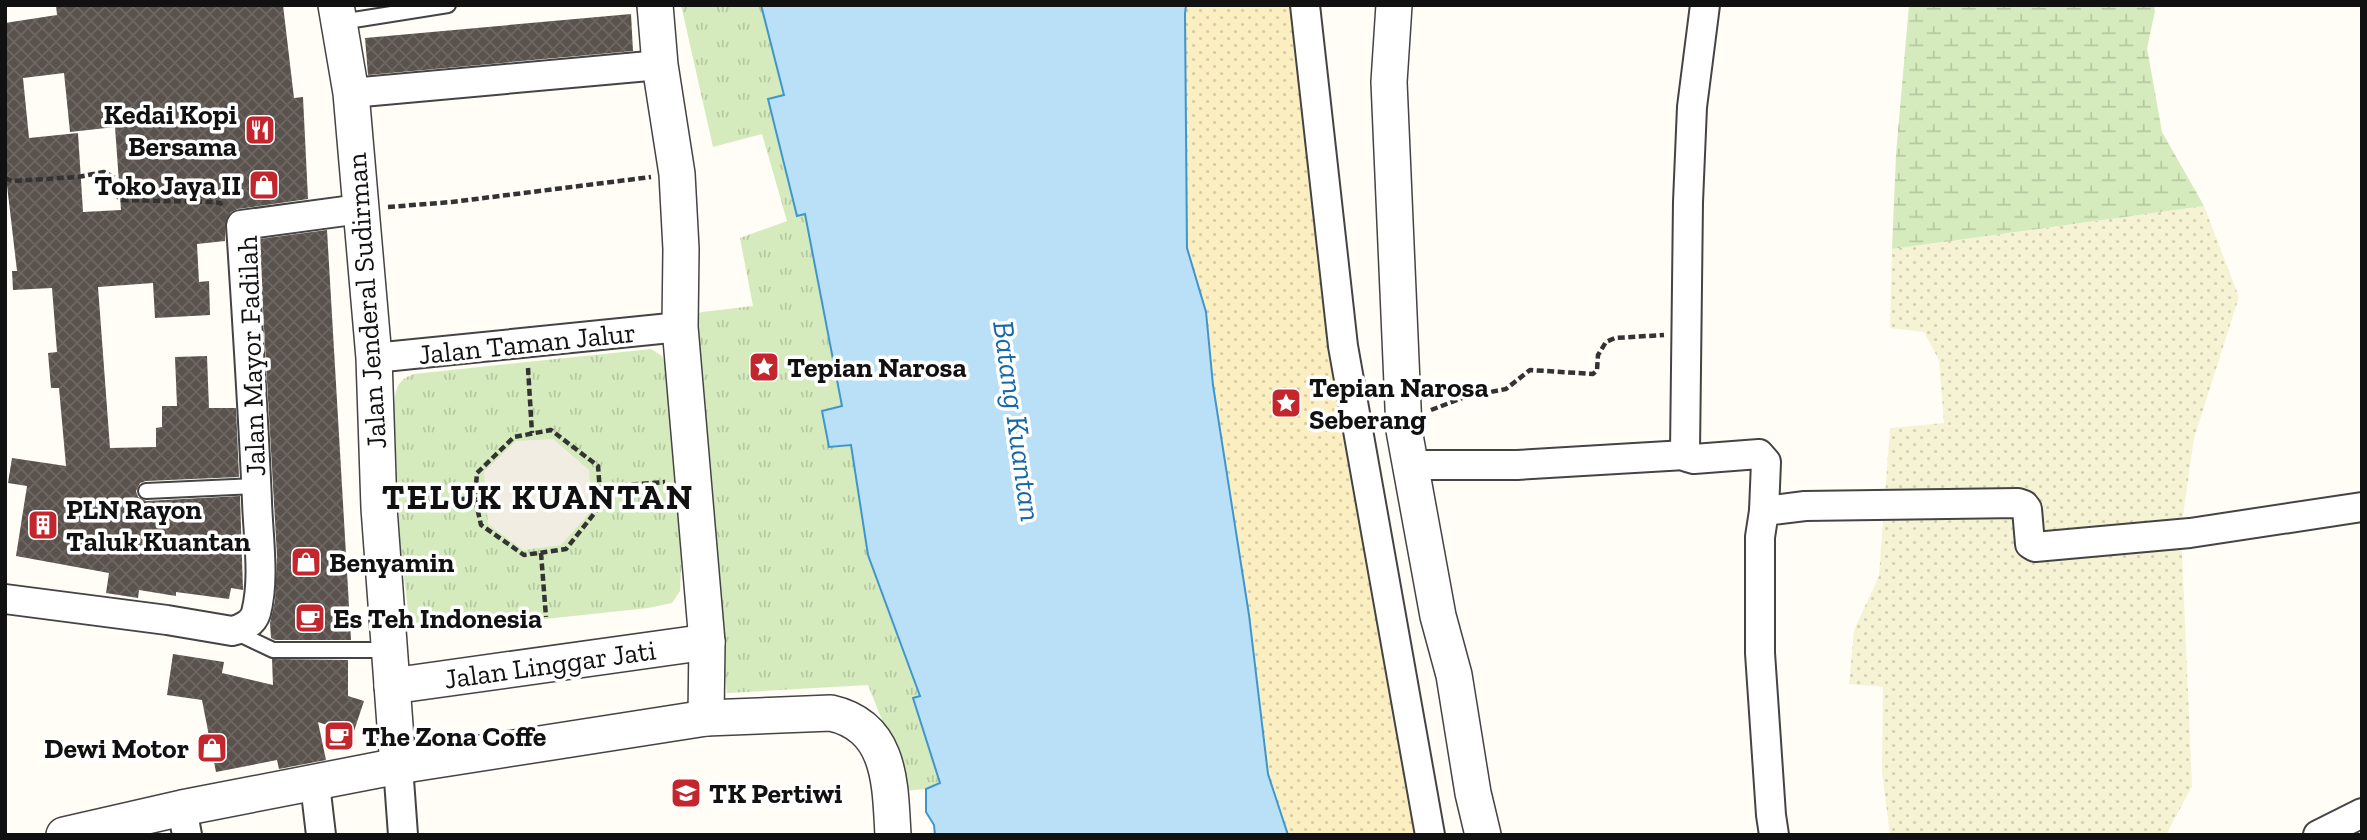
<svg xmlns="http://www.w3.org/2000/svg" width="2367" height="840" viewBox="0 0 2367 840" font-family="'Zilla Slab',serif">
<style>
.farmland{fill:url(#farmland-dots)}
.wetland{fill:url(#wetland-marsh)}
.sand{fill:url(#sand-dots)}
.park{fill:url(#park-tufts)}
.plaza{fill:#f1ede2}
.water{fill:#b9e0f7;stroke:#3f96cf;stroke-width:2}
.building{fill:url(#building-cross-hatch);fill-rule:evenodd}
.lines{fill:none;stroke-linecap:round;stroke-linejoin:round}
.service-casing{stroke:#444;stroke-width:18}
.minor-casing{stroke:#444;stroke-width:32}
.tertiary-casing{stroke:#444;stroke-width:38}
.path{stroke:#333;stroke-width:4.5;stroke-dasharray:7 3.5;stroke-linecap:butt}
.service{stroke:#fff;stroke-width:14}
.minor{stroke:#fff;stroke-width:28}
.tertiary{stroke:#fff;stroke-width:35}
.labels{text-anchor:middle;stroke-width:7;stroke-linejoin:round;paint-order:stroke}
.poi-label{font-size:28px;font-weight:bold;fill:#111;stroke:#fff;text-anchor:start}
.street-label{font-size:28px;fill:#111;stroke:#fff}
.water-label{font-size:30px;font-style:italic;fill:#1768a6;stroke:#fff}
.district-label{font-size:35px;font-weight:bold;letter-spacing:2px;fill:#111;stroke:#fff}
</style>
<defs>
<pattern id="farmland-dots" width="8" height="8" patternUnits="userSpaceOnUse" patternTransform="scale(1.75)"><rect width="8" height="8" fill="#f6f3d4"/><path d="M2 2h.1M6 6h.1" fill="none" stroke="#d2cfb5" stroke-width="1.8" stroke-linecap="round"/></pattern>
<pattern id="wetland-marsh" width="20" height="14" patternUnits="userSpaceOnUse" patternTransform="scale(1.75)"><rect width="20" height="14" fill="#d5ebbd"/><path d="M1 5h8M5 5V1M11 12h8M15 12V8" fill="none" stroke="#b6c8a1"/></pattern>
<pattern id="sand-dots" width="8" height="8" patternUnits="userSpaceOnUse" patternTransform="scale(1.75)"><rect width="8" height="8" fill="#fbeec1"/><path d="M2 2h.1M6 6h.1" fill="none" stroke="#d6cba5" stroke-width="1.8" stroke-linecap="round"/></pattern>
<pattern id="park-tufts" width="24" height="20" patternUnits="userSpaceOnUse" patternTransform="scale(1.75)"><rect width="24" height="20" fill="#d5ebbd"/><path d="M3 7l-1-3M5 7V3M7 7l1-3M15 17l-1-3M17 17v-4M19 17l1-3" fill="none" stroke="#b6c8a1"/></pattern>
<pattern id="building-cross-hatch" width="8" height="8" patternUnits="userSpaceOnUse" patternTransform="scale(1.75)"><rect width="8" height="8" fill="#5a524d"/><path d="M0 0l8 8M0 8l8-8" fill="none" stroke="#6d6662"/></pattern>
</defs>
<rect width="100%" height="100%" fill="#fffdf5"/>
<path class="farmland" d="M 2204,206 L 2239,297 L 2194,438 L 2181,530 L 2192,786 L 2166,835 L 1890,835 L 1882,772 L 1883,687 L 1849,684 L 1854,630 L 1879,576 L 1890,428 L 1944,423 L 1939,360 L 1924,332 L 1890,328 L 1892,249 Z"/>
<path class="wetland" d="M 1909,5 L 2154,5 L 2155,11 L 2147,48 L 2162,132 L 2204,206 L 1892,249 L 1896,154 Z"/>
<path class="sand" d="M 1186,5 L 1302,5 L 1427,835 L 1288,835 L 1268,774 L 1249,615 L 1213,385 L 1206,312 L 1187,248 L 1185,14 Z"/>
<g class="park">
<path d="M 681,5 L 761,5 L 784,96 L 768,99 L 796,213 L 805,214 L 842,407 L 822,412 L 829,447 L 851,444 L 868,555 L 920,696 L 913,699 L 941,783 L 926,789 L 902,791 L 892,745 L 868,685 L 727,693 L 706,504 L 691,316 L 702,312 L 753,306 L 740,238 L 787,221 L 762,134 L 713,147 Z"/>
<path d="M 651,349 L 662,356 L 666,366 L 682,548 L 680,591 L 672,603 L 648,608 L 451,629 L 420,629 L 408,610 L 400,545 L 394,408 C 395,391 396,380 414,374 Z"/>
</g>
<path class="plaza" d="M 553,439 L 589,470 L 592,510 L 561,545 L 523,550 L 488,524 L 484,472 L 516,441 Z"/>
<path class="water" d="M 761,5 L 1186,5 L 1185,14 L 1187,248 L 1206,312 L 1213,385 L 1249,615 L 1268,774 L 1288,835 L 935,835 L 934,825 L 926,812 L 926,789 L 940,783 L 913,698 L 920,696 L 868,555 L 851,445 L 829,447 L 822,411 L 842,406 L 805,214 L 797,216 L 768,99 L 784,95 Z"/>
<g class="building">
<path d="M 56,5 L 283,5 L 294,98 L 303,97 L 308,199 L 238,209 L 231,212 L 226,219 L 225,241 L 197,244 L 199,282 L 209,281 L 210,315 L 155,318 L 153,283 L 98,287 L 110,448 L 156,447 L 156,428 L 162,427 L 162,406 L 177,406 L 175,357 L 207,356 L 209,408 L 236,408 L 239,477 L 146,481 L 140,483 L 136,491 L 138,497 L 146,501 L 240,496 L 243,590 L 231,588 L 229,599 L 176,592 L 176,596 L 139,590 L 138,598 L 106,593 L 109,573 L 16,556 L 27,486 L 8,483 L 12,458 L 66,466 L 59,388 L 51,388 L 48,353 L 57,352 L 52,288 L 13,290 L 12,271 L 17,271 L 5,168 L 5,23 L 57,15 ZM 64,73 L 70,132 L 115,127 L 121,210 L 83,212 L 78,133 L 29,138 L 23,78 Z"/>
<path d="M 631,14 L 633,51 L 368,75 L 365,38 Z"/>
<path d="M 327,230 L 351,640 L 275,640 L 271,638 L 270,623 L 275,601 L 277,556 L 259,239 Z"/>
<path d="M 173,654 L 224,662 L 222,673 L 273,685 L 272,659 L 348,660 L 348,696 L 364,701 L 353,734 L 318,722 L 326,760 L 279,769 L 277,760 L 216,772 L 202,700 L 167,695 Z"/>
</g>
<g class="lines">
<g class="service-casing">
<g id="service">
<path d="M 341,22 L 448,5"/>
<path d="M 146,491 L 256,486"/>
<path d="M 233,631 L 273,650 L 389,650"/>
</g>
</g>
<g class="minor-casing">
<g id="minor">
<path d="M 1305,5 L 1343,346 L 1430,835"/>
<path d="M 1705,5 L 1692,107 L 1688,202 L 1685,452 L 1687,457 L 1694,459 L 1759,454 L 1766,462 L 1764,511"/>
<path d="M 351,93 L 660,65"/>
<path d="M 374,358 L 680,327"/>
<path d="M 1410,465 L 1517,465 L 1685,455"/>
<path d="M 5,599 L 167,620 L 232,631 C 242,629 253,623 256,613 C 265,578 258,536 257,501 C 253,409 247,317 241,225 L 360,209"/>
<path d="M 398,766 L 403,835"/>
<path d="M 315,784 L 321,835"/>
<path d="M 182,808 L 187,835"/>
<path d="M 1774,835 L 1771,815 L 1760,653 L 1760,537 L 1764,511 L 1805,506 L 2018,503 L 2024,505 L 2027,509 L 2030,544 L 2035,547 L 2190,533 L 2362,507"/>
<path d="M 2318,835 L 2362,813"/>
</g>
</g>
<g class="tertiary-casing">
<g id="tertiary">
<path d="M 336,5 L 351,93 L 374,358 L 379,508 L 398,766"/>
<path d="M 655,5 L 660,65 L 677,174 L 681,249 L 680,327 L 707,642 L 706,718"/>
<path d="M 1394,5 L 1389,82 L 1404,430 L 1438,616 L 1454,675 L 1473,793 L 1483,835"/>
<path d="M 392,686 L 707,642"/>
<path d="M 64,835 L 182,808 L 398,766 L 706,718 L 831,713 C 892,727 890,785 893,835"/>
</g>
</g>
<g class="path">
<path d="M 5,178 L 12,181 L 78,177 L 104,172 L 115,178 L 118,197 L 122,200 L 214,202 L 220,203 L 223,207"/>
<path d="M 388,207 L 452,202 L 651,177"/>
<path d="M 528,368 L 532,433"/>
<path d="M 1431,410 L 1465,397 L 1506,389 L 1530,370 L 1593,374 L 1597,370 L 1598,355 L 1606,342 L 1615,338 L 1664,335"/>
<path d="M 600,487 L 665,482"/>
<path d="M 406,504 L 475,498 L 477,473 L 514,437 L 551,430 L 598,466 L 601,505 L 566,549 L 524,555 L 481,525 L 475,498"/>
<path d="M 541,553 L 546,617"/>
</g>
<use href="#service" class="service"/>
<use href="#minor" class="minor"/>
<use href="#tertiary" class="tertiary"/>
</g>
<defs>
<g id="restaurant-square" transform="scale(1.575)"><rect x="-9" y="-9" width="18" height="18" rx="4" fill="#c4262e" stroke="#fff"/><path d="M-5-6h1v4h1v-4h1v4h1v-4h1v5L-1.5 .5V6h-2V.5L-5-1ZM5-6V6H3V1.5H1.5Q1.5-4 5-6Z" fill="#fff"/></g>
<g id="shop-square" transform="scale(1.575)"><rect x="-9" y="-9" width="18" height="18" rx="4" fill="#c4262e" stroke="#fff"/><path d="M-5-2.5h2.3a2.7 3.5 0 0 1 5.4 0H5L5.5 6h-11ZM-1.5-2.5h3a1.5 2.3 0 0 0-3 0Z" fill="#fff"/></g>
<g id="sight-square" transform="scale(1.575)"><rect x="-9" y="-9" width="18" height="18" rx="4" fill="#c4262e" stroke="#fff"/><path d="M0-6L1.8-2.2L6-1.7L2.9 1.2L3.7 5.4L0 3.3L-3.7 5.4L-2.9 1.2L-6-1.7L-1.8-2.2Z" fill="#fff"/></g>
<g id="building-square" transform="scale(1.575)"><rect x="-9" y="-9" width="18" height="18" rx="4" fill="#c4262e" stroke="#fff"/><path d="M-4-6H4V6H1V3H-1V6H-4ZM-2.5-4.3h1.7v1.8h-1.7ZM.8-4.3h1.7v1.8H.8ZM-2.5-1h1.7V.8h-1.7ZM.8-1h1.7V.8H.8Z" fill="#fff"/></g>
<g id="cafe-square" transform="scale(1.575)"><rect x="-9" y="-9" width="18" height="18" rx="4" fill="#c4262e" stroke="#fff"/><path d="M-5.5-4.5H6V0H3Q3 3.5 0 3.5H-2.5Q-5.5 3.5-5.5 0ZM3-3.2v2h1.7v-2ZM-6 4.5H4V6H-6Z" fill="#fff"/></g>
<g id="school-square" transform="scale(1.575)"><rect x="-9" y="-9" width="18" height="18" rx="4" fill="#c4262e" stroke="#fff"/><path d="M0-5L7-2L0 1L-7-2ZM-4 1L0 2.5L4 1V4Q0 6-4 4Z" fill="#fff"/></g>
</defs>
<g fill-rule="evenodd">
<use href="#restaurant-square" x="260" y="130"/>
<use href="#shop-square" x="264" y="185"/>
<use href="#sight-square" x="764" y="367"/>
<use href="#sight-square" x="1286" y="403"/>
<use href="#building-square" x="43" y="525"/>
<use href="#shop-square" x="306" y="562"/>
<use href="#cafe-square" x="310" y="618"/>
<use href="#cafe-square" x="339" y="736"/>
<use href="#shop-square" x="212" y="748"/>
<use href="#school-square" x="686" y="793"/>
</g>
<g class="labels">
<g class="poi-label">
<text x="237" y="124" text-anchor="end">Kedai Kopi<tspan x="237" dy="32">Bersama</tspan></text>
<text x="241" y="195" text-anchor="end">Toko Jaya II</text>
<text x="787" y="377">Tepian Narosa</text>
<text x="1309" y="397">Tepian Narosa<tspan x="1309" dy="32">Seberang</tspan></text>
<text x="66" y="519">PLN Rayon<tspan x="66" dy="32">Taluk Kuantan</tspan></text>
<text x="329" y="572">Benyamin</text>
<text x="333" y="628">Es Teh Indonesia</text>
<text x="362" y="746">The Zona Coffe</text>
<text x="189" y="758" text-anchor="end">Dewi Motor</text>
<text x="709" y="803">TK Pertiwi</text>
</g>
<g class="street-label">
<text transform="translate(366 301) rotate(-94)" y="10">Jalan Jenderal Sudirman</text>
<text transform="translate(527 343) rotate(-6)" y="10">Jalan Taman Jalur</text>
<text transform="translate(251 356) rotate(-92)" y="10">Jalan Mayor Fadilah</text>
<text transform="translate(550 664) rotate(-8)" y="10">Jalan Linggar Jati</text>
</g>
<g class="water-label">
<text transform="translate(1017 421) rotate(82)" y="10">Batang Kuantan</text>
</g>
<g class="district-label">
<text x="538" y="509">TELUK KUANTAN</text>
</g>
</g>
<rect width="2367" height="840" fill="none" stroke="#111111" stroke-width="14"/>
</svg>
